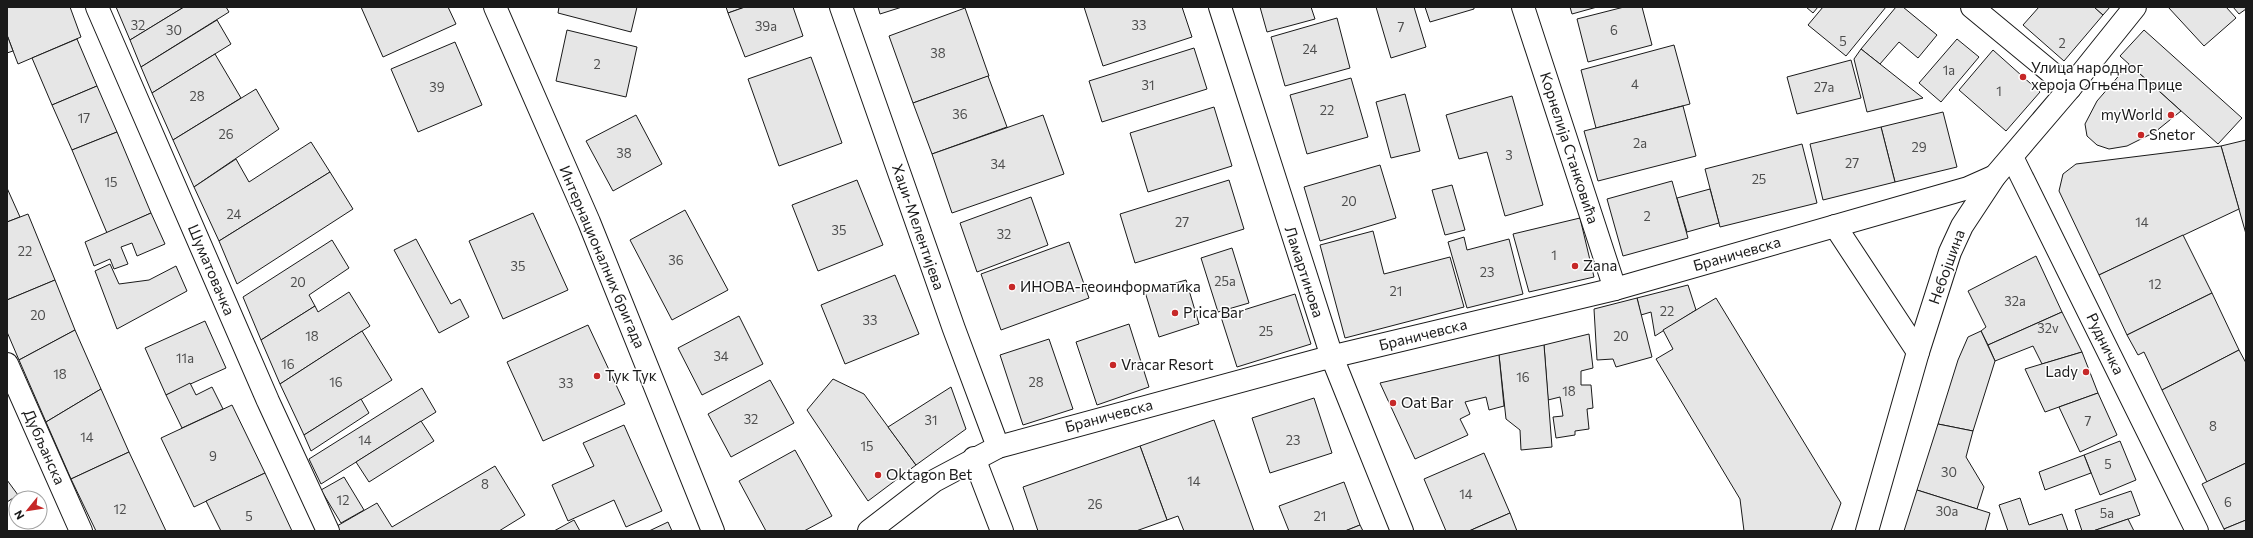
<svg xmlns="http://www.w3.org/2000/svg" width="2253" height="538" viewBox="0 0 2253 538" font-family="Commissioner,sans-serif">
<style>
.building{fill:#e6e6e6;stroke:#1a1a1a}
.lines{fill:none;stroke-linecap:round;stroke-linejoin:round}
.minor-casing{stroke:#1a1a1a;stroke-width:24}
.minor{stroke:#fff;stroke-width:22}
.poi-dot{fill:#c62828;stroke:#fff;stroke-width:1.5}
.labels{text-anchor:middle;stroke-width:3;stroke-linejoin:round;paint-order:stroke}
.number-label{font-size:13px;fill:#4d4d4d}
.poi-label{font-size:15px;fill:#1a1a1a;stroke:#fff;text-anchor:start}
.street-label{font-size:15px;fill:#1a1a1a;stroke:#fff}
</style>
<rect width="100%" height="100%" fill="#fff"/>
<g class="building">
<path d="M 7,7 L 70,7 L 81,37 L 18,64 L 7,35 Z"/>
<path d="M 116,7 L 184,7 L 130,40 Z"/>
<path d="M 184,7 L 226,7 L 229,12 L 141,67 L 130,40 Z"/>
<path d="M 361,7 L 448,7 L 456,24 L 383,57 Z"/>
<path d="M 559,7 L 637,7 L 631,32 L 558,13 Z"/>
<path d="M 726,7 L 745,7 L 728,13 Z"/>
<path d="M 745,7 L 793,7 L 803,36 L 745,57 L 728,13 Z"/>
<path d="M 878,7 L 902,7 L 880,14 Z"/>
<path d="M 1084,7 L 1182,7 L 1192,37 L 1103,66 Z"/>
<path d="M 1260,7 L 1311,7 L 1315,19 L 1267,32 Z"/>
<path d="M 1376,7 L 1414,7 L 1426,47 L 1391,58 Z"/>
<path d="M 1425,7 L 1474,7 L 1474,9 L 1430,22 Z"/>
<path d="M 1570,7 L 1597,7 L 1572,14 Z"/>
<path d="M 1624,7 L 1642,7 L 1652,45 L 1588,62 L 1577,19 Z"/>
<path d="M 1806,7 L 1818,7 L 1813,13 Z"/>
<path d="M 1823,7 L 1886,7 L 1846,56 L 1808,25 Z"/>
<path d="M 1896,7 L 1903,7 L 1937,35 L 1918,58 L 1899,42 L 1880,64 L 1861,49 Z"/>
<path d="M 2039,7 L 2094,7 L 2103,15 L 2064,61 L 2023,25 Z"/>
<path d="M 2094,7 L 2110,7 L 2103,15 Z"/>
<path d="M 2168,7 L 2226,7 L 2236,18 L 2204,46 Z"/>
<path d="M 2233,7 L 2246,7 L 2246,9 L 2239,14 Z"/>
<path d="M 965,8 L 989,76 L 913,103 L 889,36 Z"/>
<path d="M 1337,18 L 1350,68 L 1285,86 L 1271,37 Z"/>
<path d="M 217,20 L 231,44 L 152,93 L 141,67 Z"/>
<path d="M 567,30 L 637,47 L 626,97 L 556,81 Z"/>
<path d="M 2144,30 L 2242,118 L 2218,144 L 2120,56 Z"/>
<path d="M 7,35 L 13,51 L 7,53 Z"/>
<path d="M 77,39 L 97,86 L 52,105 L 32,58 Z"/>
<path d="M 1957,39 L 1979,57 L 1941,102 L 1919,83 Z"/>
<path d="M 455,42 L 482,105 L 418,132 L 391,69 Z"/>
<path d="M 1674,45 L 1690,104 L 1596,128 L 1581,70 Z"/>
<path d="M 1194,48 L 1207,89 L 1102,122 L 1089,81 Z"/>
<path d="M 1861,49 L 1880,64 L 1923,98 L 1867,112 L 1854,59 Z"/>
<path d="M 1993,50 L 2040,92 L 2006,131 L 1959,90 Z"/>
<path d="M 215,54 L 241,98 L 173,140 L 152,93 Z"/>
<path d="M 811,57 L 842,143 L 779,166 L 748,79 Z"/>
<path d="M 1851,60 L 1861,98 L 1797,114 L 1787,77 Z"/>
<path d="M 2129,64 L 2181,111 L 2155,132 L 2127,146 L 2109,149 L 2097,145 L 2087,136 L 2085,124 L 2097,101 Z"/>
<path d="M 988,76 L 1007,127 L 932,154 L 913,103 Z"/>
<path d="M 1351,78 L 1368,137 L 1307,154 L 1290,95 Z"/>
<path d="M 97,86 L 117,132 L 72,150 L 52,105 Z"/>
<path d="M 256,89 L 279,129 L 194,187 L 173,140 Z"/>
<path d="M 1405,94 L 1420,151 L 1391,158 L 1376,102 Z"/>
<path d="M 1512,96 L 1543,205 L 1505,216 L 1487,152 L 1459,159 L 1446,115 Z"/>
<path d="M 1683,106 L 1696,156 L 1598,181 L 1584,131 Z"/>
<path d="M 1214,107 L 1232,166 L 1148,192 L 1130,133 Z"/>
<path d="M 1943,112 L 1957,167 L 1895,182 L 1881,127 Z"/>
<path d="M 636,115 L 662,164 L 613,191 L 586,141 Z"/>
<path d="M 1043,115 L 1064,174 L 952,213 L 932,154 Z"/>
<path d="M 1881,127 L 1895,182 L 1823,200 L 1810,144 Z"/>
<path d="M 117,132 L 151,213 L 107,233 L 72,150 Z"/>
<path d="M 2246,140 L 2246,234 L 2221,146 Z"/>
<path d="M 311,142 L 330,172 L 219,241 L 194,187 L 236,159 L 249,182 Z"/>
<path d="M 1802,144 L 1817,203 L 1720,227 L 1705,169 Z"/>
<path d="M 2221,146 L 2239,209 L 2099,275 L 2059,191 L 2063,174 L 2076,164 Z"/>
<path d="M 1380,165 L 1396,218 L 1320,241 L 1304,187 Z"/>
<path d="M 330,172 L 353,209 L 237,284 L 219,241 Z"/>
<path d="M 857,180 L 883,245 L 818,271 L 792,205 Z"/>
<path d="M 1229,180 L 1244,229 L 1135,263 L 1120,214 Z"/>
<path d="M 1672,181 L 1688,238 L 1623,256 L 1607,199 Z"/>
<path d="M 1452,185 L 1465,230 L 1445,235 L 1432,190 Z"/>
<path d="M 7,188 L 20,217 L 7,222 Z"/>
<path d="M 1710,189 L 1719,223 L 1687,232 L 1677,198 Z"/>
<path d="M 1031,197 L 1048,245 L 977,272 L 960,223 Z"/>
<path d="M 685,210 L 728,290 L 672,320 L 630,240 Z"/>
<path d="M 151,213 L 165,244 L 137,256 L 132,243 L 121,247 L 128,264 L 114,269 L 110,259 L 94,266 L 85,242 Z"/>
<path d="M 533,213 L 568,290 L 503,319 L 469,241 Z"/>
<path d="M 28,214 L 55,280 L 7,300 L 7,222 Z"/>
<path d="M 1580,218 L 1594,277 L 1529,292 L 1513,234 Z"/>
<path d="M 1373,231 L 1384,274 L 1450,257 L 1464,307 L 1345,338 L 1320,245 Z"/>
<path d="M 2183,235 L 2212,293 L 2127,335 L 2099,275 Z"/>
<path d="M 1464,237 L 1467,250 L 1509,239 L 1523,294 L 1467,308 L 1448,242 Z"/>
<path d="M 416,239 L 451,304 L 460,299 L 469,317 L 439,333 L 394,250 Z"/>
<path d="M 332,240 L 349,268 L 309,295 L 315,306 L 261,340 L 243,297 Z"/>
<path d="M 1069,242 L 1089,298 L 1001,330 L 981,274 Z"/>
<path d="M 1232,248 L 1249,303 L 1218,312 L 1201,258 Z"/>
<path d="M 2036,256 L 2062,312 L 1988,345 L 1981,331 L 1986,327 L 1968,291 Z"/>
<path d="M 110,264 L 119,284 L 149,280 L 176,266 L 187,291 L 117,329 L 95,271 Z"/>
<path d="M 895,275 L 919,334 L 845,364 L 821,305 Z"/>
<path d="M 55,280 L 75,330 L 19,360 L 7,332 L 7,300 Z"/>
<path d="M 1186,280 L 1199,324 L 1159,337 L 1145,292 Z"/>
<path d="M 1688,285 L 1696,310 L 1655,336 L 1651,312 L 1641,315 L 1637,298 Z"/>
<path d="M 349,292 L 370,326 L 280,384 L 261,340 L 315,306 L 318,312 Z"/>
<path d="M 2212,293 L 2239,350 L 2162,390 L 2144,352 L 2138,355 L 2127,335 Z"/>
<path d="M 1295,294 L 1311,344 L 1237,367 L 1221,317 Z"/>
<path d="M 1637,298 L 1652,357 L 1616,367 L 1613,359 L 1597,360 L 1594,309 Z"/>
<path d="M 1716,298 L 1841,503 L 1831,531 L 1744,531 L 1740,499 L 1656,359 L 1673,349 L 1663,330 Z"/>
<path d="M 2062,312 L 2082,352 L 2042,364 L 2033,346 L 1995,361 L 1988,345 Z"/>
<path d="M 739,316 L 763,364 L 702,395 L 678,348 Z"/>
<path d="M 205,321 L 226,368 L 166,395 L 145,348 Z"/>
<path d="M 1129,324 L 1149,387 L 1097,405 L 1076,342 Z"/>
<path d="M 588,325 L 625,404 L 543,441 L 507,362 Z"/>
<path d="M 75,330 L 101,389 L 46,422 L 19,360 Z"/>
<path d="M 362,331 L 392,380 L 304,435 L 280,384 Z"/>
<path d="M 1981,331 L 1995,361 L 1973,431 L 1938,424 L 1958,360 L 1968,337 Z"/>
<path d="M 1589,334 L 1593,368 L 1581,371 L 1581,385 L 1591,385 L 1593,408 L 1587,409 L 1589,429 L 1575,431 L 1575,435 L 1556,438 L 1553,417 L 1563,416 L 1560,397 L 1548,400 L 1544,345 Z"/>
<path d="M 1049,339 L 1073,409 L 1023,425 L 1000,355 Z"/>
<path d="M 1544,345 L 1552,447 L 1521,450 L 1520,430 L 1506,419 L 1499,355 Z"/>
<path d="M 2239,350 L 2246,363 L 2246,463 L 2207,482 L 2162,390 Z"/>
<path d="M 2082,352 L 2098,393 L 2045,412 L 2025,369 Z"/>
<path d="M 1499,355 L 1504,406 L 1489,410 L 1486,397 L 1465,402 L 1470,414 L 1460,419 L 1468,435 L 1415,459 L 1380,383 Z"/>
<path d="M 833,379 L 864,394 L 916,465 L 868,501 L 807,410 Z"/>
<path d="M 770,380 L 794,423 L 731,457 L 708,414 Z"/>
<path d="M 190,383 L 196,395 L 212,387 L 223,409 L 182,428 L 166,395 Z"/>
<path d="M 951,387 L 966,429 L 916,465 L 888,427 Z"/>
<path d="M 422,388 L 436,412 L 321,484 L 309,459 Z"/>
<path d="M 101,389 L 129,452 L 71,479 L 46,422 Z"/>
<path d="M 2098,393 L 2117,435 L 2080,452 L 2059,407 Z"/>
<path d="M 1314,398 L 1332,453 L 1270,473 L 1252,418 Z"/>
<path d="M 361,399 L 369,413 L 311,451 L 304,435 Z"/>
<path d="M 232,405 L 265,473 L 194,507 L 161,438 Z"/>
<path d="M 1214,420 L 1254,531 L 1184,531 L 1178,516 L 1167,520 L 1140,446 Z"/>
<path d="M 421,421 L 434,441 L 369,482 L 356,462 Z"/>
<path d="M 1938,424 L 1973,431 L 1966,457 L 1984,487 L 1977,509 L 1917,490 Z"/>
<path d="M 624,425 L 662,511 L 626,527 L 614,500 L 568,521 L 552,485 L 594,466 L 583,443 Z"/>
<path d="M 2120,441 L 2136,480 L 2100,495 L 2084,455 Z"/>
<path d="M 1140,446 L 1167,520 L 1136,531 L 1038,531 L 1023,487 Z"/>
<path d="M 795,450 L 832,516 L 804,531 L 766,531 L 739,481 Z"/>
<path d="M 129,452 L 166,531 L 96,531 L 71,479 Z"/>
<path d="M 1484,453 L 1510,513 L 1469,531 L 1446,531 L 1424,479 Z"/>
<path d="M 2084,455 L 2091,473 L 2045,490 L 2039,472 Z"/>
<path d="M 2246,463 L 2246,520 L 2224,529 L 2202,484 Z"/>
<path d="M 495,466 L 525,515 L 499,531 L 340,531 L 337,526 L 377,503 L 392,527 Z"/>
<path d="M 265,473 L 292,531 L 221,531 L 206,501 Z"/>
<path d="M 344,477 L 364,510 L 341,523 L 321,490 Z"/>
<path d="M 7,480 L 18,495 L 7,502 Z"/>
<path d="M 1344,482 L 1360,525 L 1345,531 L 1289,531 L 1279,506 Z"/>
<path d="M 1917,490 L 1990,513 L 1985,531 L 1904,531 Z"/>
<path d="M 2131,491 L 2140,515 L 2093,531 L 2082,531 L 2075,510 Z"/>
<path d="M 2020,498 L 2029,525 L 2062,514 L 2068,531 L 2008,531 L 1999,505 Z"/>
<path d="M 1510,513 L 1517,531 L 1469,531 Z"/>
<path d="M 2128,519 L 2134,531 L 2093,531 Z"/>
<path d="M 574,520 L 580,531 L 554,531 Z"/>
<path d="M 2246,520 L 2246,531 L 2225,531 L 2224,529 Z"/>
<path d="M 668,522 L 672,531 L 649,531 Z"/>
<path d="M 1360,525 L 1363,531 L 1345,531 Z"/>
</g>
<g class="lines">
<g class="minor-casing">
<g id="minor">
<path d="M 97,7 L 268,401 L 328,531"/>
<path d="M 495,7 L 589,222 L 713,531"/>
<path d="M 841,7 L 954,329 L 998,447"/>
<path d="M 1220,7 L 1332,357 L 1402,531"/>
<path d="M 1523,7 L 1615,289"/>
<path d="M 1972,7 L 2070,88"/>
<path d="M 2012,157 L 2197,531"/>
<path d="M 1835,226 L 1918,352"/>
<path d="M 7,364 L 81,531"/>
<path d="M 974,458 L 1002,531"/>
<path d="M 869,531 L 934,481 L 998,447 L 1322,359 L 1615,289 L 1968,188 L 1995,176"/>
<path d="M 1867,531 L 1918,352 L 1950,252 L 1962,226 L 1995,176 L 2070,88 L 2135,7"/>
</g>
</g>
<use href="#minor" class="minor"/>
</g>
<g class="poi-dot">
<circle cx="2023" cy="77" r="4"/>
<circle cx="2171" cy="115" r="4"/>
<circle cx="2141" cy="135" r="4"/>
<circle cx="1575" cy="266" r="4"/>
<circle cx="1012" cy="287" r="4"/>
<circle cx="1175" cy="313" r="4"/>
<circle cx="1113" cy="365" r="4"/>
<circle cx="2086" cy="372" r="4"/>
<circle cx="597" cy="376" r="4"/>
<circle cx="1393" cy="403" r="4"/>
<circle cx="878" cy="475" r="4"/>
</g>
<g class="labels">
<g class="number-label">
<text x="138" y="30">32</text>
<text x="1139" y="30">33</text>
<text x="766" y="31">39a</text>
<text x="1401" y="32">7</text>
<text x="174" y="35">30</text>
<text x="1614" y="35">6</text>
<text x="1843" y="46">5</text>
<text x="2062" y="48">2</text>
<text x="1310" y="54">24</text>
<text x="938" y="58">38</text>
<text x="597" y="69">2</text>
<text x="1949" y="75">1a</text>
<text x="1635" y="89">4</text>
<text x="1148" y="90">31</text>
<text x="437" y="92">39</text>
<text x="1824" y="92">27a</text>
<text x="1999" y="96">1</text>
<text x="197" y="101">28</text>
<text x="1327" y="115">22</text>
<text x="960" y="119">36</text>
<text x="84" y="123">17</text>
<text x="226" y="139">26</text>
<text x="1640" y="148">2a</text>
<text x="1919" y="152">29</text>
<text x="624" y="158">38</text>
<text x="1509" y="160">3</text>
<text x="1852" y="168">27</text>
<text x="998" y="169">34</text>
<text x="1759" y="184">25</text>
<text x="111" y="187">15</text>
<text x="1349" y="206">20</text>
<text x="234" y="219">24</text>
<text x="1647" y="221">2</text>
<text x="1182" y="227">27</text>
<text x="2142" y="227">14</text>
<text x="839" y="235">35</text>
<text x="1004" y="239">32</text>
<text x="25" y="256">22</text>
<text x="1554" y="260">1</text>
<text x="676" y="265">36</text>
<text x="518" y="271">35</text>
<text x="1487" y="277">23</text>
<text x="1225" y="286">25a</text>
<text x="298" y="287">20</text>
<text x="2155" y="289">12</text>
<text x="1396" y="296">21</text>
<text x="2015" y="306">32a</text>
<text x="1667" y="316">22</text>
<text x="38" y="320">20</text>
<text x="870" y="325">33</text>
<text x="2048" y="333">32v</text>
<text x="1266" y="336">25</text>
<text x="312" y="341">18</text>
<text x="1621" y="341">20</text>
<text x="721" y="361">34</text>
<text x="185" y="363">11a</text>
<text x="288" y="369">16</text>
<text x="60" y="379">18</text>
<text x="1523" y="382">16</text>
<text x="336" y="387">16</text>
<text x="1036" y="387">28</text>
<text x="566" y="388">33</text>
<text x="1569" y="396">18</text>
<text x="751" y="424">32</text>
<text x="931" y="425">31</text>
<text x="2088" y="426">7</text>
<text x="2213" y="431">8</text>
<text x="87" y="442">14</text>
<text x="365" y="445">14</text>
<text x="1293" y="445">23</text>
<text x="867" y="451">15</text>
<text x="213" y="461">9</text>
<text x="2108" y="469">5</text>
<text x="1949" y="477">30</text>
<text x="1194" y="486">14</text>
<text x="485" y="489">8</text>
<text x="1466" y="499">14</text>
<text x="343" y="505">12</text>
<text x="2228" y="507">6</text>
<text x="1095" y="509">26</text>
<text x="120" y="514">12</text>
<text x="1947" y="516">30a</text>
<text x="2107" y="518">5a</text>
<text x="249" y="521">5</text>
<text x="1320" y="521">21</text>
</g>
<g class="poi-label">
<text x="2031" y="73">Улица народног<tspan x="2031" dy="17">хероја Огњена Прице</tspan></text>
<text x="2163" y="120" text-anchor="end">myWorld</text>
<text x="2149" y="140">Snetor</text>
<text x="1583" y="271">Zana</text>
<text x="1020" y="292">ИНОВА-геоинформатика</text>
<text x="1183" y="318">Prica Bar</text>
<text x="1121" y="370">Vracar Resort</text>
<text x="2078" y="377" text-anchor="end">Lady</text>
<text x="605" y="381">Тук Тук</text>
<text x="1401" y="408">Oat Bar</text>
<text x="886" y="480">Oktagon Bet</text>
</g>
<g class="street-label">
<text transform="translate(1569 148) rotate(72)" y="5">Корнелија Станковића</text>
<text transform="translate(918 227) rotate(71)" y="5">Хаџи-Мелентијева</text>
<text transform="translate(1737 254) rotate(-16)" y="5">Браничевска</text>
<text transform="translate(602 257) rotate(67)" y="5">Интернационалних бригада</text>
<text transform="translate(1947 267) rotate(-70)" y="5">Небојшина</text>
<text transform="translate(211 270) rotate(67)" y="5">Шуматовачка</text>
<text transform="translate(1304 272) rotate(72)" y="5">Ламартинова</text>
<text transform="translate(1423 335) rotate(-14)" y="5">Браничевска</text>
<text transform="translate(2105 344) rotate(64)" y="5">Рудничка</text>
<text transform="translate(1109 416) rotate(-15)" y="5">Браничевска</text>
<text transform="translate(44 447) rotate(66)" y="5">Дубљанска</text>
</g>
</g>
<rect width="2253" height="538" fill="none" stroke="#1a1a1a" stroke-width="16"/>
<g transform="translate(28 510) rotate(240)"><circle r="19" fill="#ffffff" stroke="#a3a3a3"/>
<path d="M0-3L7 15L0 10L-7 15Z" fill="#c62828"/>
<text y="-6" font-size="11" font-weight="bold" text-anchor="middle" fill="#1a1a1a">N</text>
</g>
</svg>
